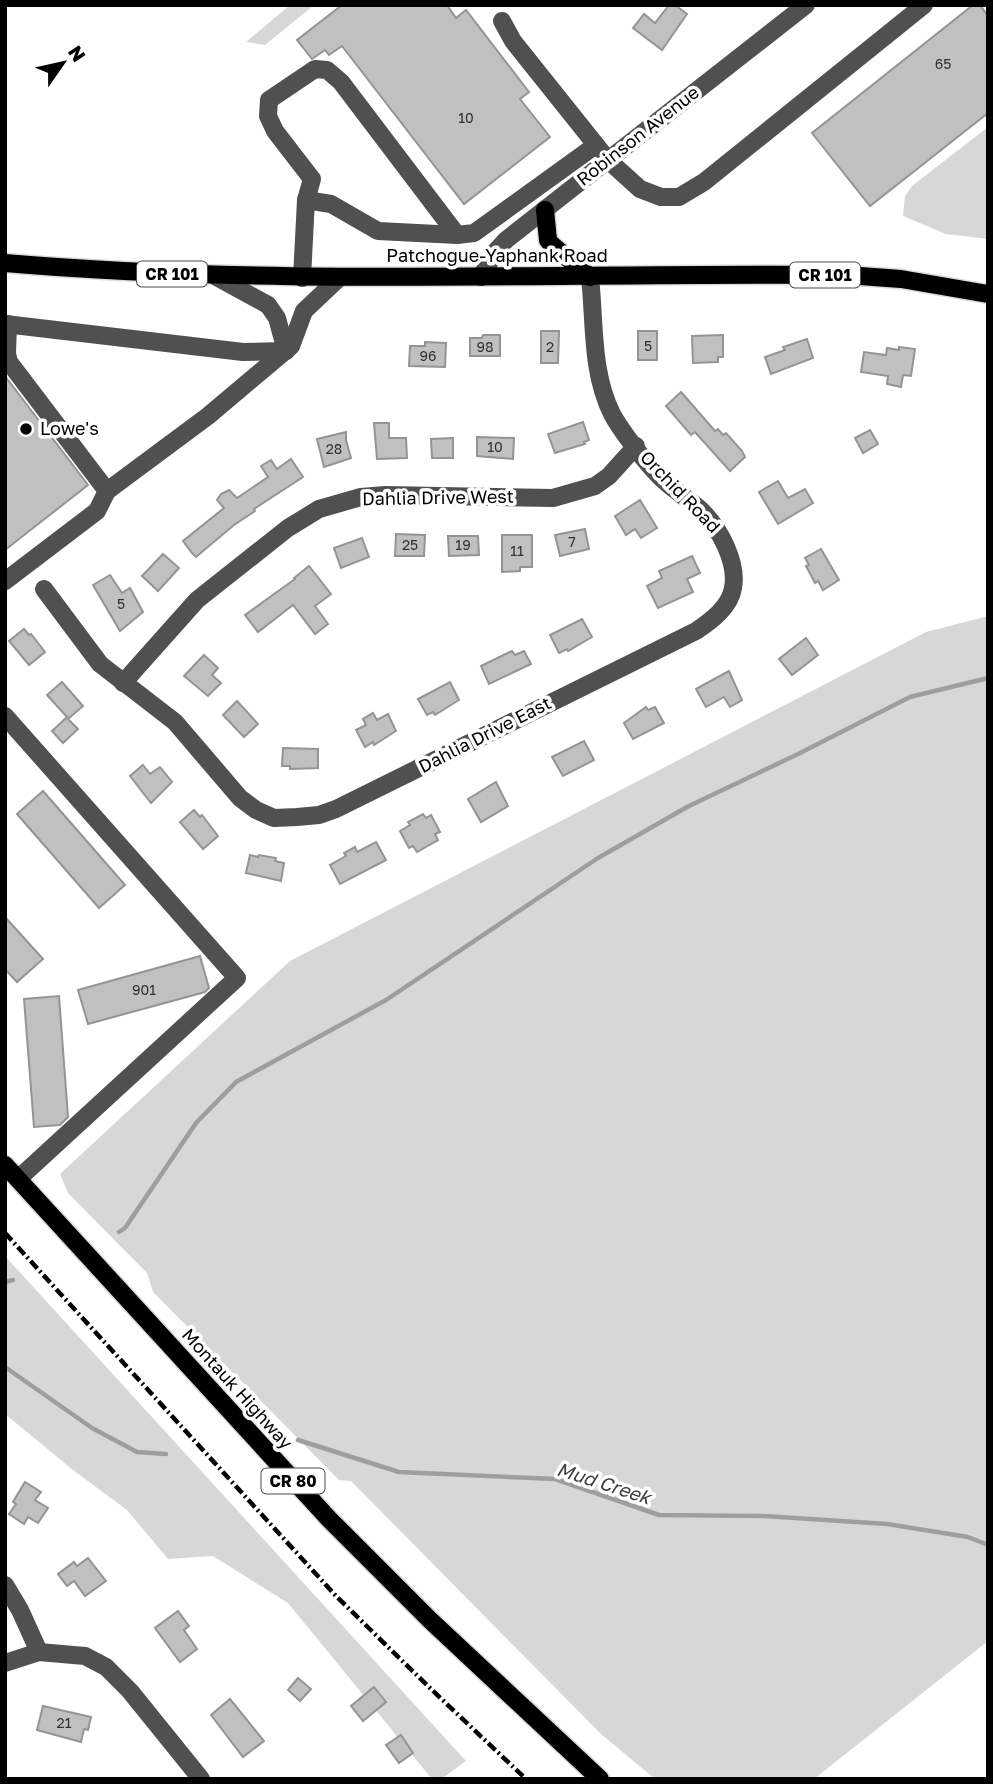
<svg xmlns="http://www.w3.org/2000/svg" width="993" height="1784" viewBox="0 0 993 1784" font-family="'Golos Text',sans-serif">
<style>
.green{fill:#d7d7d7}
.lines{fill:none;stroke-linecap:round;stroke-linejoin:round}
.stream{stroke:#9e9e9e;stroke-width:4.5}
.building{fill:#c0c0c0;stroke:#949494;stroke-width:2}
.major-casing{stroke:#dbdbdb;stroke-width:21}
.minor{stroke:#505050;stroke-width:18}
.major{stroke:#000;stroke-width:18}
.rail{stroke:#000;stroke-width:4.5;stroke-dasharray:10 3.5 2 3.5;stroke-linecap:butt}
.poi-dot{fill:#000;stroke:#fff;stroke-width:2.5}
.labels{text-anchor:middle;stroke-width:7;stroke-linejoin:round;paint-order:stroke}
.number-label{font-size:14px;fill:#303030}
.shield{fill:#fff;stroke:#4c4c4c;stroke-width:2}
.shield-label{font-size:16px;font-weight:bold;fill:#000}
.street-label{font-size:18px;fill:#000;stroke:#fff}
.poi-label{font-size:18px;fill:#000;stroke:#fff;text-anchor:start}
.water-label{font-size:19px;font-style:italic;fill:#3f3f3f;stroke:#fff}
</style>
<rect width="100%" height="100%" fill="#fff"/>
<g class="green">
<path d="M 290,5 L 314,5 L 265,45 L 246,42 Z"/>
<path d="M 988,127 L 988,239 L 946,234 L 903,216 L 905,196 L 912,186 Z"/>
<path d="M 988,616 L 988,1641 L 814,1779 L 655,1779 L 601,1734 L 351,1481 L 339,1480 L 153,1292 L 147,1273 L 68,1193 L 60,1174 L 290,961 L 926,632 Z"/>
<path d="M 5,1256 L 466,1761 L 441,1779 L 432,1779 L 288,1603 L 213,1556 L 168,1559 L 127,1510 L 73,1470 L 5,1414 Z"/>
</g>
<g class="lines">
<g class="stream">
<path d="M 119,1232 L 125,1228 L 196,1123 L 236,1082 L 386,1000 L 598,858 L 687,807 L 798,754 L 910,697 L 988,678"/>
<path d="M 5,1282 L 13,1280"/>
<path d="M 5,1367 L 92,1428 L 137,1452 L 166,1454"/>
<path d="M 298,1440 L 399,1472 L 555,1479 L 659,1515 L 764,1516 L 887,1524 L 968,1537 L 988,1545"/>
</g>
</g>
<g class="building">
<path d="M 342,5 L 447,5 L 456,18 L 466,10 L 529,92 L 520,99 L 550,137 L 464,204 L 342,46 L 329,55 L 325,50 L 312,59 L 297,40 Z"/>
<path d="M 669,5 L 675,5 L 687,14 L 662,50 L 633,28 L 644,14 L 655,23 Z"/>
<path d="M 973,5 L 980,5 L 988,16 L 988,113 L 870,206 L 812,133 Z"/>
<path d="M 541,331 L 559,331 L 558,363 L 541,363 Z"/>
<rect x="638" y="331" width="19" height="29"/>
<path d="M 483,335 L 500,335 L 500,356 L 470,356 L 470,338 L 482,338 Z"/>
<path d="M 723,335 L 723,357 L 718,357 L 718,362 L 693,363 L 692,336 Z"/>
<path d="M 807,339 L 813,358 L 771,374 L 765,357 L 785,350 L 783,347 Z"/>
<path d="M 425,342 L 446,343 L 445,367 L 409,366 L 410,346 L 425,346 Z"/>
<path d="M 899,347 L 915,349 L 911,376 L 903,375 L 901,387 L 887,384 L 888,376 L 861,372 L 864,352 L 886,355 L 887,348 L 899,350 Z"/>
<path d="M 5,376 L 88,485 L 5,550 Z"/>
<path d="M 681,392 L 715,431 L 718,429 L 723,435 L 726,433 L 742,451 L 745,457 L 730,471 L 695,432 L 691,435 L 666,406 Z"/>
<path d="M 583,422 L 589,440 L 584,442 L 585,444 L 555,453 L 548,434 Z"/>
<path d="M 374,423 L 389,423 L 389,438 L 406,438 L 407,458 L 377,459 Z"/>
<path d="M 870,430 L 878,444 L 863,453 L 855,438 Z"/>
<path d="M 346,432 L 346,440 L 351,458 L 324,467 L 317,439 Z"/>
<path d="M 477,437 L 514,438 L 513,459 L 477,456 Z"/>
<path d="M 453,438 L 453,458 L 432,458 L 431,439 Z"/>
<path d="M 291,459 L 303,477 L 254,509 L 255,511 L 234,525 L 196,557 L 192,553 L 183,541 L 224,508 L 217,500 L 221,494 L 229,490 L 237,498 L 268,477 L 261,466 L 271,460 L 277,469 Z"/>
<path d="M 778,481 L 788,498 L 805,489 L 813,503 L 778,524 L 759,492 Z"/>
<path d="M 640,500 L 657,528 L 641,538 L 635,529 L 626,535 L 615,516 Z"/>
<path d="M 585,529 L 589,549 L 560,556 L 555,535 Z"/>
<path d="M 396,534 L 425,535 L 424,556 L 395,556 Z"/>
<path d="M 502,535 L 532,535 L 532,567 L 520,567 L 520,571 L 502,572 Z"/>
<path d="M 448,536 L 478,536 L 479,555 L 449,556 Z"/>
<path d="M 362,538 L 369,557 L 341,568 L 334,548 Z"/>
<path d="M 821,549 L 839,580 L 823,590 L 818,581 L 815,583 L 806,566 L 809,565 L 805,558 Z"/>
<path d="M 163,554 L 179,568 L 158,591 L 142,576 Z"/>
<path d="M 692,556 L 700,573 L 687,579 L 693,592 L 658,608 L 647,586 L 662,578 L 659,571 Z"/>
<path d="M 309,566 L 331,594 L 315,606 L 328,624 L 315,634 L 293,605 L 258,632 L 245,615 L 295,579 L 294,578 Z"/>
<path d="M 110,575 L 122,593 L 130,588 L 143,612 L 120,631 L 93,585 Z"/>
<path d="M 582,619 L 592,637 L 568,651 L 567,649 L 559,653 L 550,635 Z"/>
<path d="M 24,629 L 29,635 L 31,634 L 45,652 L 29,665 L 9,641 Z"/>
<path d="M 806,638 L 818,655 L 792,675 L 779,659 Z"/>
<path d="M 512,651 L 515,655 L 524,651 L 531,664 L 489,684 L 481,666 Z"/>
<path d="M 204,655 L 218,668 L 212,675 L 221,683 L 208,696 L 184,676 Z"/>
<path d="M 729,671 L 742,700 L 730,707 L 724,697 L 706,707 L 696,689 Z"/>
<path d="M 62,682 L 83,706 L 68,719 L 78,729 L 63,743 L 52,731 L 67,717 L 47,695 Z"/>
<path d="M 450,682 L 459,700 L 435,715 L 433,712 L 427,715 L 418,699 Z"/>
<path d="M 237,701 L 258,724 L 244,737 L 223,715 Z"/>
<path d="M 646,707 L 648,710 L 655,707 L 664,723 L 633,739 L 624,723 Z"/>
<path d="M 373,713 L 377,720 L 388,714 L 396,731 L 374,745 L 373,742 L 365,747 L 356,730 L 366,725 L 363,719 Z"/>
<path d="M 584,741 L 594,760 L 563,776 L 552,757 Z"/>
<path d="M 283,748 L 318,749 L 318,768 L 290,769 L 290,766 L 282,766 Z"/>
<path d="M 143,765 L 150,774 L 160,767 L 172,782 L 151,803 L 130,776 Z"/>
<path d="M 496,782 L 508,806 L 481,822 L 468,799 Z"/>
<path d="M 43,791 L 125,885 L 99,908 L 17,814 Z"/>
<path d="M 194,810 L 200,817 L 202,815 L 218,836 L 203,849 L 180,822 Z"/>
<path d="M 423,814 L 426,818 L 431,815 L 440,832 L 435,834 L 438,840 L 417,852 L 413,846 L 409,848 L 400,831 L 410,825 L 408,822 Z"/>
<path d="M 376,842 L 386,860 L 340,884 L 330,865 L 346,856 L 344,853 L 355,847 L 357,852 Z"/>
<path d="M 250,855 L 258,857 L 259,855 L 276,858 L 275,861 L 284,863 L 281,881 L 246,873 Z"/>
<path d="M 5,917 L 43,959 L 17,982 L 5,969 Z"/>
<path d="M 200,956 L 209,988 L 205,992 L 88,1024 L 78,990 Z"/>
<path d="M 59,996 L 68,1117 L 60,1125 L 34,1127 L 24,999 Z"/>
<path d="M 25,1482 L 41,1492 L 35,1500 L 48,1508 L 38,1523 L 28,1517 L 24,1524 L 9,1514 L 16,1504 L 13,1502 Z"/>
<path d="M 88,1558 L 106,1581 L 85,1596 L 74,1581 L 67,1586 L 58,1574 L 74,1562 L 77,1566 Z"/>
<path d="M 178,1611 L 189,1626 L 184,1630 L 197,1649 L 180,1662 L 155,1628 Z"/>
<path d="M 298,1678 L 311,1689 L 300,1701 L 288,1690 Z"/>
<path d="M 374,1687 L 386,1702 L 363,1721 L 351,1706 Z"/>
<path d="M 230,1699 L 264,1741 L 243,1757 L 211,1715 Z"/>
<path d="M 43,1706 L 91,1717 L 88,1730 L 84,1729 L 81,1742 L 37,1730 Z"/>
<path d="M 401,1735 L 413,1753 L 399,1763 L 386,1745 Z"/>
</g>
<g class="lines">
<g class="major-casing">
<g id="major">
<path d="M 545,210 L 548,240 L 552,245 L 590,277"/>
<path d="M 5,263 C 285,287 565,272 846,275 L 901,279 L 988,294"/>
<path d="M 5,1165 L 329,1519 L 430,1620 L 600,1779"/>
</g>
</g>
<g class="minor">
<path d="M 502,21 L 513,41 L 608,160 L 640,189 L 661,197 L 679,197 L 704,182 L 924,5"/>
<path d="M 306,200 L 312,179 L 275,131 L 268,116 L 269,100 L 315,69 L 327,70 L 341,82 L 457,235"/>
<path d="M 215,276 L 268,305 L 277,318 L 286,351"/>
<path d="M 481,277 L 495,252 L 506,240 L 806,5"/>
<path d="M 302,278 L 306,200 L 331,204 L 378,231 L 457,235 L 474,233 L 596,145"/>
<path d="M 5,324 L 243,352 L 286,351"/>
<path d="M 8,324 L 7,354 L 9,362 L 107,491 L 208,416 L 291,346 L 304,311 L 339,278"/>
<path d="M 5,581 L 97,511 L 107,491"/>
<path d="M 44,589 L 100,664 L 175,722 L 240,798 L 256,810 L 274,818 L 297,817 L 319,815 L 336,809 L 696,631 C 711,621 730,607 733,588 C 738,562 719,528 702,511 C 689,499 673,490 660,477 C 646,463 621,431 612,414 C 591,372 595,323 590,277"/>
<path d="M 123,683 L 197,600 L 288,528 L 319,509 L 361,497 L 385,495 L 553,498 L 595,486 L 609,476 L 636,446"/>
<path d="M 5,716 L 237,978 L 18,1179"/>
<path d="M 5,1585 L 20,1610 L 39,1652"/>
<path d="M 5,1663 L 39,1652 L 85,1656 L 106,1667 L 130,1691 L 201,1779"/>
</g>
<use href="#major" class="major"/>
<path class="rail" d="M 5,1233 L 336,1596 L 432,1690 L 526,1779"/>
</g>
<circle class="poi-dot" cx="26" cy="429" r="7"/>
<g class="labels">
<g class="number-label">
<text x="943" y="69">65</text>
<text x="466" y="123">10</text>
<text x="648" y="351">5</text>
<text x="485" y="352">98</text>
<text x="550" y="352">2</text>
<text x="428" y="361">96</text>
<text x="495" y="452">10</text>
<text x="334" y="454">28</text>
<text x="572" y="547">7</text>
<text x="410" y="550">25</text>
<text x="463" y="550">19</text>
<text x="517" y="556">11</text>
<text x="121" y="609">5</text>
<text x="144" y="995">901</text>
<text x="64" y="1728">21</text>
</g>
<g class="shield">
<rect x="137" y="261.5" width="70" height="25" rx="5"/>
<rect x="790" y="262.5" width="70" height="25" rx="5"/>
<rect x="261.5" y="1468.5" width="63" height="25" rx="5"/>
</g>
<g class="shield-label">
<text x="172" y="280">CR 101</text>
<text x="825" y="281">CR 101</text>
<text x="293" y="1487">CR 80</text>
</g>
<g class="street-label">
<text transform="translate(638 136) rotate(-38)" y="6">Robinson Avenue</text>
<text x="497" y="262">Patchogue-Yaphank Road</text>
<text transform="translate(680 492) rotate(46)" y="6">Orchid Road</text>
<text transform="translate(438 498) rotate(-1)" y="6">Dahlia Drive West</text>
<text transform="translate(485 735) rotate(-27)" y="6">Dahlia Drive East</text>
<text transform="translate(237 1389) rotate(48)" y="6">Montauk Highway</text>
</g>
<g class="poi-label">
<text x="40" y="435">Lowe's</text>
</g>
<g class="water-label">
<text transform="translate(604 1483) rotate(18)" y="7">Mud Creek</text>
</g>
</g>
<rect width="993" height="1784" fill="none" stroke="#000000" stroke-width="14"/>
<g transform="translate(63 63) rotate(56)" stroke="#ffffff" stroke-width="5" paint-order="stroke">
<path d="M0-5L12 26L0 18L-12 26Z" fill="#000000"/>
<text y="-10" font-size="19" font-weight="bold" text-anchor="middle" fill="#000000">N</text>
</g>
</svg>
